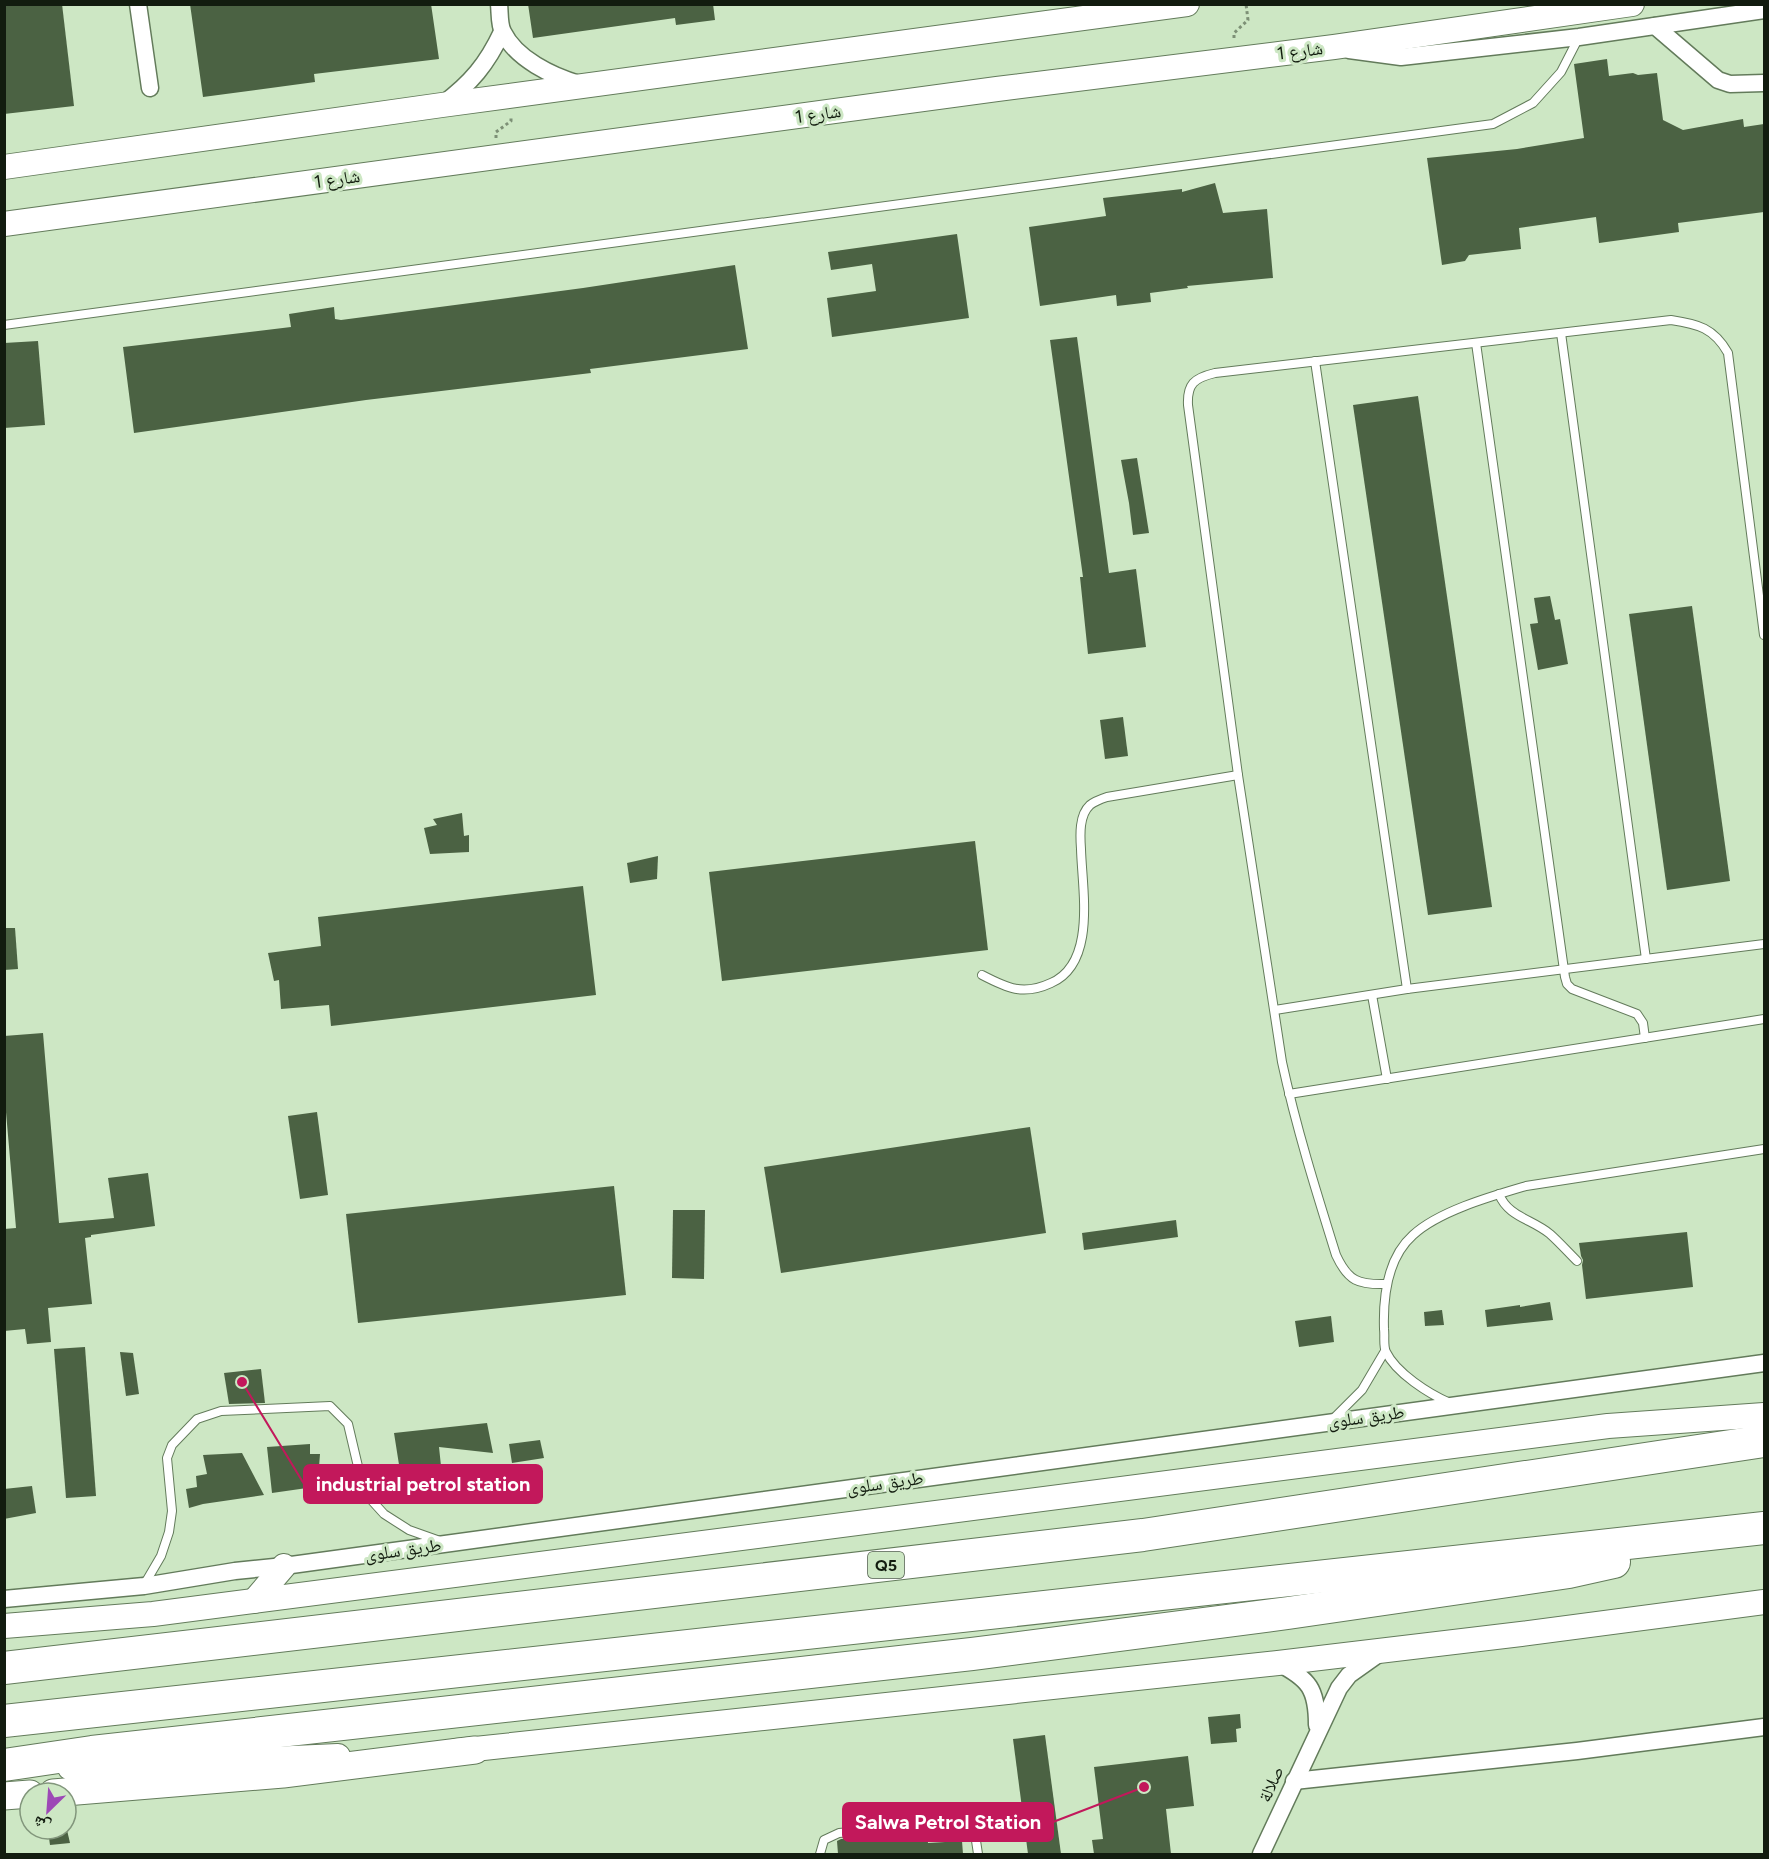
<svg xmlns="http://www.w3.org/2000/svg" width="1769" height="1859" viewBox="0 0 1769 1859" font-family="Figtree,'Noto Naskh Arabic',sans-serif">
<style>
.building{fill:#4b6243}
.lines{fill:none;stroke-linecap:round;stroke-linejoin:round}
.lane-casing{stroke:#637b5b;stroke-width:10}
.street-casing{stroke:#637b5b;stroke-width:19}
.secondary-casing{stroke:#637b5b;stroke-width:26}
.primary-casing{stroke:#637b5b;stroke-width:29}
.highway-casing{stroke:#637b5b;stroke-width:34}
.path{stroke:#7d9076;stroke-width:3;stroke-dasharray:3 3;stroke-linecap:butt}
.lane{stroke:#fff;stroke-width:8}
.street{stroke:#fff;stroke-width:16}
.secondary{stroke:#fff;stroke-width:24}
.primary{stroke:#fff;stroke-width:27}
.highway{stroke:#fff;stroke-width:32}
.labels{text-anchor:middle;stroke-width:6;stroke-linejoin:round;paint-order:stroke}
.shield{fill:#cde7c4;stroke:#4a5945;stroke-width:1.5}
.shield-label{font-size:16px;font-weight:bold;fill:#121c0f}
.street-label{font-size:18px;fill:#121c0f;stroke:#cde7c4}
.leader{fill:none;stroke:#c2185b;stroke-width:2}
.callout-dot{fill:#c2185b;stroke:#cde7c4;stroke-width:2}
.callout{fill:#c2185b;stroke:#c2185b;stroke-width:2}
.callout-label{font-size:20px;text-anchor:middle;font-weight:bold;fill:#fff}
</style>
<rect width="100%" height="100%" fill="#cde7c4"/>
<g class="building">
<path d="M 4,4 L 62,4 L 74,106 L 4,114 Z"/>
<path d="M 190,4 L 431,4 L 439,59 L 314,74 L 315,82 L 203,97 Z"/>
<path d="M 528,4 L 713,4 L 715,20 L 676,25 L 675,18 L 533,38 Z"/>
<path d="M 1607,59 L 1609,76 L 1633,73 L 1638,75 L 1657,73 L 1663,120 L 1683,130 L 1743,119 L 1744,127 L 1764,124 L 1764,212 L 1678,223 L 1679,232 L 1599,243 L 1596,217 L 1519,228 L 1521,249 L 1469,255 L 1465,261 L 1442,265 L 1427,158 L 1517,149 L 1584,138 L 1574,64 Z"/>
<path d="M 1215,183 L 1223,213 L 1267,209 L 1273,278 L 1187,286 L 1188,288 L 1150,293 L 1151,302 L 1117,306 L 1116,295 L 1040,306 L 1029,227 L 1106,216 L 1103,198 L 1182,189 L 1182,192 Z"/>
<path d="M 957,234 L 969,318 L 832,337 L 827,298 L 876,291 L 872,264 L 831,270 L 828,252 Z"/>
<path d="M 735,265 L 748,349 L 590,369 L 591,373 L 366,400 L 134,433 L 123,347 L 291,327 L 289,314 L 334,307 L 335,319 L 341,320 L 583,288 Z"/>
<path d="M 1077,337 L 1109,573 L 1136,569 L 1146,647 L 1088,654 L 1080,577 L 1083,577 L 1050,340 Z"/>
<path d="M 38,341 L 45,425 L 4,428 L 4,343 Z"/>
<path d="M 1418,396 L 1492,907 L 1428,915 L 1353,405 Z"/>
<path d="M 1137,458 L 1149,533 L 1133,535 L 1129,503 L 1121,460 Z"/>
<path d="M 1550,596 L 1555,620 L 1560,619 L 1568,664 L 1538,670 L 1530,624 L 1538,623 L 1534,598 Z"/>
<path d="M 1692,606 L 1730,881 L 1667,890 L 1629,614 Z"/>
<path d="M 1123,717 L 1128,756 L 1105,759 L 1100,720 Z"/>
<path d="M 462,813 L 464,836 L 469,835 L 469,852 L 430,854 L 424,828 L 437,825 L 433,819 Z"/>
<path d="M 975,841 L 988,950 L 722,981 L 709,872 Z"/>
<path d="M 658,856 L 657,879 L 630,883 L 627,863 Z"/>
<path d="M 583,886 L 596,995 L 331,1026 L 329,1005 L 281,1009 L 279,980 L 274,981 L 268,953 L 321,946 L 318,917 Z"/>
<path d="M 4,928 L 15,928 L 18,969 L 4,970 Z"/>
<path d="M 43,1033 L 59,1223 L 114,1218 L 108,1178 L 148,1173 L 155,1226 L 91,1235 L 91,1237 L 85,1238 L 92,1304 L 48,1308 L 51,1342 L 27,1344 L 25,1329 L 4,1331 L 4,1229 L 16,1228 L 4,1089 L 4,1036 Z"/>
<path d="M 317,1112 L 328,1195 L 300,1199 L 288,1116 Z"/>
<path d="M 1030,1127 L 1046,1233 L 781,1273 L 764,1167 Z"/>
<path d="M 614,1186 L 626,1295 L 358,1323 L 346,1214 Z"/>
<path d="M 673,1210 L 705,1210 L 704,1279 L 672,1278 Z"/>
<path d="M 1176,1220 L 1178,1237 L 1084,1250 L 1082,1233 Z"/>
<path d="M 1687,1232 L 1693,1287 L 1586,1299 L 1582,1265 L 1583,1260 L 1581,1256 L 1579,1243 Z"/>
<path d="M 1550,1302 L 1553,1320 L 1487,1327 L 1485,1310 L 1520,1305 L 1520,1307 Z"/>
<path d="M 1442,1310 L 1444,1325 L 1425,1326 L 1424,1312 Z"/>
<path d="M 1331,1316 L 1334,1342 L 1299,1347 L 1295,1321 Z"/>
<path d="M 85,1347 L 96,1496 L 66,1498 L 54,1349 Z"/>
<path d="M 120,1352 L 133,1353 L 139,1394 L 126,1396 Z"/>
<path d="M 261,1369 L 265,1403 L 229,1404 L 224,1373 Z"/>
<path d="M 487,1423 L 493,1453 L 439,1447 L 441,1466 L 400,1471 L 394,1433 Z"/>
<path d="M 540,1440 L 544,1458 L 512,1463 L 509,1444 Z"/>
<path d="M 310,1444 L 310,1454 L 320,1454 L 319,1467 L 336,1464 L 335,1484 L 272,1493 L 267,1447 Z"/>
<path d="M 242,1453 L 264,1495 L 203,1504 L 189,1508 L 186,1489 L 197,1487 L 196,1476 L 207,1474 L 203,1455 Z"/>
<path d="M 32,1486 L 36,1513 L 4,1519 L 4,1489 Z"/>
<path d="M 1240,1714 L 1241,1728 L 1236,1729 L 1237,1742 L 1211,1744 L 1208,1717 Z"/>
<path d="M 1045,1735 L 1061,1854 L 1028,1854 L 1013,1739 Z"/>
<path d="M 1188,1756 L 1194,1806 L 1166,1809 L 1171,1854 L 1094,1854 L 1092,1840 L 1103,1839 L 1094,1767 Z"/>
<path d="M 67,1830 L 70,1843 L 50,1845 L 48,1831 Z"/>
<path d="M 927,1832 L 928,1843 L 962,1841 L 963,1854 L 838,1854 L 837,1841 L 841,1839 Z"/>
</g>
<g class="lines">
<g class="lane-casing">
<g id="lane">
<path d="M 4,325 L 1493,124 L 1533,103 L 1561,72 L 1579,37"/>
<path d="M 1561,333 L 1646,959"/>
<path d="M 1476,343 L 1565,977 L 1567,984 L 1572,989 L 1637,1014 L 1643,1023 L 1645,1038"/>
<path d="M 1315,361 L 1407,989"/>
<path d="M 982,975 C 1007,988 1023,996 1051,983 C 1097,963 1082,889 1081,849 C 1080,835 1079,815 1090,805 C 1095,801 1101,799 1107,797 L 1238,775"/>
<path d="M 1372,995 L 1387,1079"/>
<path d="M 1275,1010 L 1407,989 L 1764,944"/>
<path d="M 1289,1094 L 1764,1019"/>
<path d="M 1499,1194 C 1508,1217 1532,1219 1550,1234 C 1559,1242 1568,1252 1577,1261"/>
<path d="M 1387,1284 C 1358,1285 1348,1281 1336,1255 C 1316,1191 1296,1127 1282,1062 L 1238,775 L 1188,405 C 1187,384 1194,378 1215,373 L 1671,320 C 1698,324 1714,328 1728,353 L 1764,635"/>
<path d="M 1450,1403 C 1429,1394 1396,1373 1386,1352 C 1383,1346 1385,1336 1384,1329 C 1383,1297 1387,1258 1413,1235 C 1439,1211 1492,1196 1526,1186 L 1764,1149"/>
<path d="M 1333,1419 L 1362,1390 L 1385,1351"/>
<path d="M 144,1585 L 161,1556 L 169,1532 L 172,1511 L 167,1458 L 172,1445 L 197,1419 L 221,1411 L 330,1406 L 348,1424 L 364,1492 L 384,1514 L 409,1530 L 440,1541"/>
<path d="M 820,1854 L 824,1840 L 839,1833 L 963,1822 L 975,1834 L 978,1854"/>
</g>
</g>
<g class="street-casing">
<g id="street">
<path d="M 138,4 L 150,88"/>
<path d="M 499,4 C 500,13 499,25 503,32 C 516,59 552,76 579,84"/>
<path d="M 1655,26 L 1718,80 L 1730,84 L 1764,83"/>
<path d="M 1349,50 L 1401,57 L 1579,37 L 1764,10"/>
<path d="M 443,104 C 471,83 487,64 502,32"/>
<path d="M 4,1599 L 144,1586 L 235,1571 L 284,1566 L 1764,1363"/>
<path d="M 1278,1663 C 1309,1679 1317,1689 1317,1725"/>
<path d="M 1294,1781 L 1577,1751 L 1764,1727"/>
<path d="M 1261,1854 L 1339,1688 L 1349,1675 L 1380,1653"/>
</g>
</g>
<g class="secondary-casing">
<g id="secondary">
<path d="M 4,167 L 442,105 L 1187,4"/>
<path d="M 4,224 L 997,89 L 1334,47 L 1632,4"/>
<path d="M 254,1601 L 284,1566"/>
<path d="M 4,1626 L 153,1614 L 1608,1426 L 1764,1415"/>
<path d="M 456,1751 L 1278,1663 L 1521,1634 L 1764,1602"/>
<path d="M 70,1768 L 338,1756"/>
</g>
</g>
<g class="primary-casing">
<g id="primary">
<path d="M 53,1793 L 283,1774 L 475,1750"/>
<path d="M 4,1796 L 30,1794"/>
</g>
</g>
<g class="highway-casing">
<g id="highway">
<path d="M 4,1668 L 1143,1535 L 1764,1441"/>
<path d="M 4,1721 L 1764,1528"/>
<path d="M 4,1765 L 92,1752 L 972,1654 L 1288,1613 L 1569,1572 L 1614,1562"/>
</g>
</g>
<g class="path">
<path d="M 1234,38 L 1234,33 L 1248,20 L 1246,4"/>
<path d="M 496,138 L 496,132 L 511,121 L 511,117"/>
</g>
<use href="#lane" class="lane"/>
<use href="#street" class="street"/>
<use href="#secondary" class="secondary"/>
<use href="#primary" class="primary"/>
<use href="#highway" class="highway"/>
</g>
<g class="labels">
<rect class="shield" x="868" y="1552" width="36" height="26" rx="4.5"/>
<g class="shield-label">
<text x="886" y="1571">Q5</text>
</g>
<g class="street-label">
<text transform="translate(1300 51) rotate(-7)" y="6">شارع 1</text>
<text transform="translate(818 114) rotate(-8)" y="6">شارع 1</text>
<text transform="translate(337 179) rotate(-8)" y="6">شارع 1</text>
<text transform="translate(1366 1417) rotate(-8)" y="6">طريق سلوى</text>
<text transform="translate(885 1483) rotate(-8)" y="6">طريق سلوى</text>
<text transform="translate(403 1550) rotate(-8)" y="6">طريق سلوى</text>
<text transform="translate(1271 1784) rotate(-66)" y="6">صلالة</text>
</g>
</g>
<path class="leader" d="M242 1382L304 1484M1144 1787L1053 1822"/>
<g class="callout-dot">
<circle cx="242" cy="1382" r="6"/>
<circle cx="1144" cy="1787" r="6"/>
</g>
<g class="callout">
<rect x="304" y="1465" width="238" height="38" rx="6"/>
<rect x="843" y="1803" width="210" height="38" rx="6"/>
</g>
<g class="callout-label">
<text x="423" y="1491">industrial petrol station</text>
<text x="948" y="1829">Salwa Petrol Station</text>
</g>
<rect width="1769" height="1859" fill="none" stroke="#121c0f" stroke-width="12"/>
<g transform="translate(48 1811) rotate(205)"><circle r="28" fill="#cde7c4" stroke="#82967c" stroke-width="1.5"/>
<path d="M0-4.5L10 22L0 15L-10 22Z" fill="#9d48b6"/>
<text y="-9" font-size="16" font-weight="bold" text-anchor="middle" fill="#121c0f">ش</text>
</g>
</svg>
